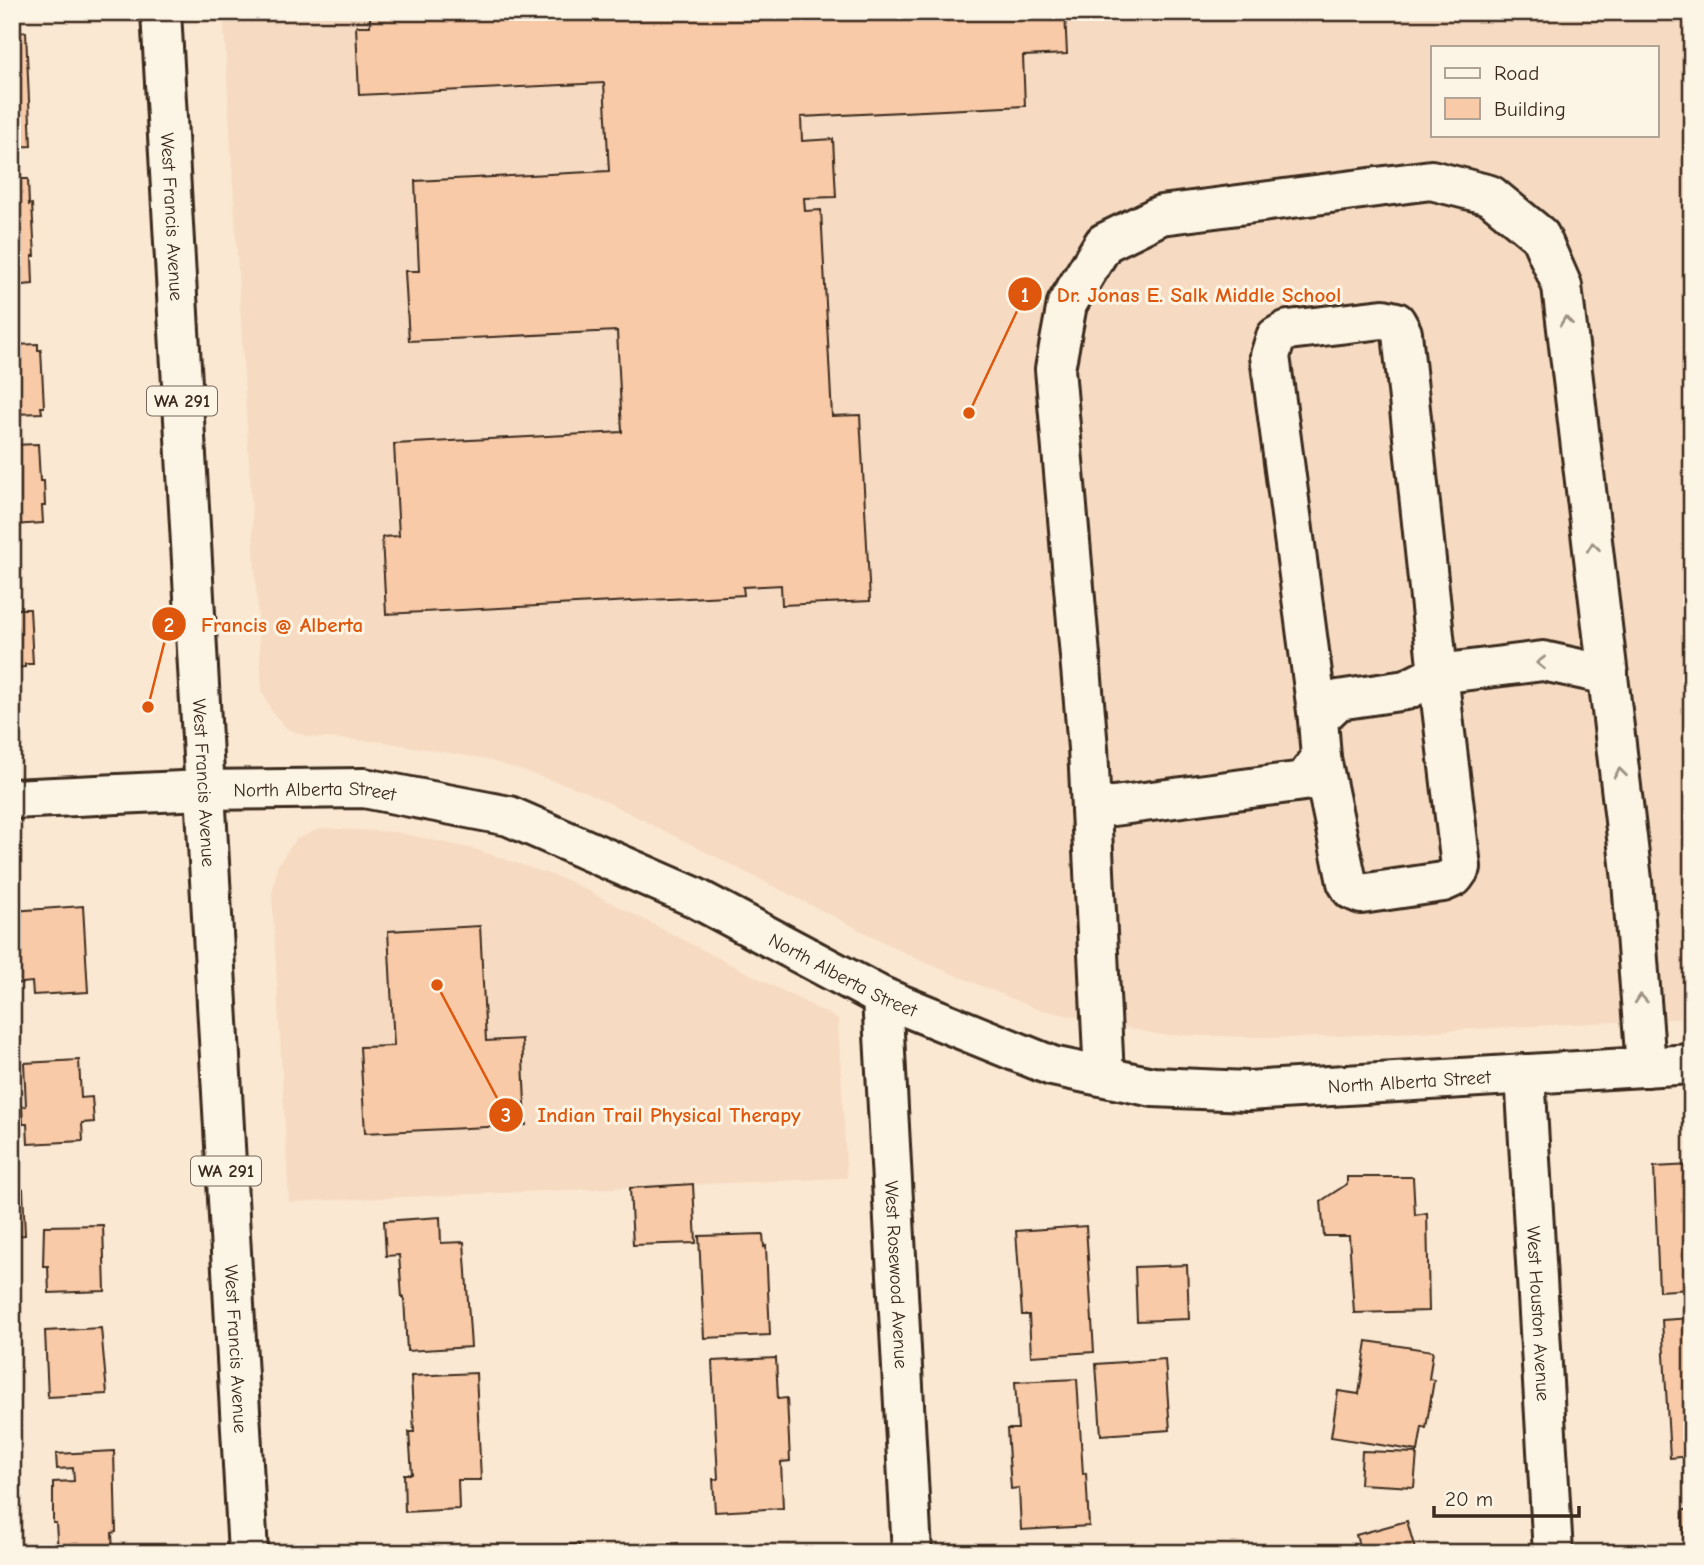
<svg xmlns="http://www.w3.org/2000/svg" width="1704" height="1565" viewBox="0 0 1704 1565" font-family="'Comic Neue',sans-serif">
<style>
.built{fill:#f6dbc2;fill-rule:evenodd}
.building{fill:#f8caa7;stroke:#3b2a1e;stroke-width:2}
.lines{fill:none;stroke-linecap:round;stroke-linejoin:round}
.minor-casing{stroke:#3b2a1e;stroke-width:44}
.major-casing{stroke:#3b2a1e;stroke-width:44}
.minor{stroke:#fcf5e5;stroke-width:38}
.major{stroke:#fcf5e5;stroke-width:38}
.oneway{stroke:#9c9082}
.labels{text-anchor:middle;stroke-width:6;stroke-linejoin:round;paint-order:stroke}
.shield{fill:#fcf5e5;stroke:#75675a;stroke-width:2}
.shield-label{font-size:18px;font-weight:bold;fill:#3b2a1e}
.street-label{font-size:19px;fill:#3b2a1e;stroke:#fcf5e5}
.leader{fill:none;stroke:#df570d;stroke-width:2.5}
.callout-dot{fill:#df570d;stroke:#fcf5e5;stroke-width:2.5}
.mark-label{font-size:21px;text-anchor:middle;font-weight:bold;fill:#fff}
.callout-label{font-size:21px;text-anchor:middle;font-weight:bold;fill:#df570d;stroke:#fcf5e5;stroke-width:6;stroke-linejoin:round;paint-order:stroke}
</style>
<rect width="100%" height="100%" fill="#fbe8d2"/>
<filter id="ink" filterUnits="userSpaceOnUse"><feTurbulence type="fractalNoise" baseFrequency=".0143" numOctaves="2"/><feDisplacementMap in="SourceGraphic" scale="14" xChannelSelector="R" yChannelSelector="G"/><feConvolveMatrix kernelMatrix="1 2 1 2 8 2 1 2 1" color-interpolation-filters="sRGB"/></filter>
<g filter="url(#ink)">
<g class="built">
<path d="M 223,12 L 1692,12 L 1692,1018 L 1299,1038 L 1161,1035 L 1037,1009 L 919,960 L 585,791 L 485,759 L 383,742 L 308,737 L 287,729 L 272,712 L 262,691 ZM 1433,47 L 1657,47 L 1657,135 L 1433,135 Z"/>
<path d="M 322,828 L 395,832 L 475,849 L 569,881 L 838,1019 L 847,1178 L 289,1202 L 272,895 L 277,866 L 296,839 Z"/>
</g>
<g class="building">
<path d="M 370,12 L 1065,12 L 1067,54 L 1023,56 L 1025,106 L 801,117 L 802,141 L 833,139 L 836,197 L 804,198 L 805,211 L 821,210 L 832,416 L 860,415 L 870,601 L 782,605 L 781,585 L 743,587 L 744,595 L 386,614 L 382,537 L 399,536 L 394,444 L 622,432 L 617,331 L 409,341 L 405,271 L 419,271 L 415,181 L 609,171 L 604,83 L 359,95 L 356,26 L 370,26 Z"/>
<path d="M 26,32 L 31,146 L 12,147 L 12,33 Z"/>
<path d="M 12,179 L 28,179 L 29,205 L 32,204 L 35,256 L 32,256 L 33,284 L 12,286 Z"/>
<path d="M 38,344 L 38,350 L 41,350 L 44,407 L 41,407 L 42,413 L 12,414 L 12,345 Z"/>
<path d="M 38,444 L 40,481 L 44,481 L 45,506 L 42,506 L 43,523 L 12,525 L 12,445 Z"/>
<path d="M 12,609 L 30,609 L 33,664 L 25,664 L 25,667 L 12,668 Z"/>
<path d="M 83,906 L 88,992 L 33,995 L 32,982 L 12,984 L 12,911 Z"/>
<path d="M 480,926 L 486,1041 L 522,1039 L 526,1125 L 365,1133 L 360,1047 L 394,1046 L 388,931 Z"/>
<path d="M 79,1060 L 81,1098 L 92,1097 L 94,1122 L 82,1123 L 83,1141 L 28,1144 L 27,1124 L 23,1124 L 22,1107 L 26,1106 L 24,1063 Z"/>
<path d="M 1692,1165 L 1692,1289 L 1659,1291 L 1654,1167 Z"/>
<path d="M 1347,1177 L 1413,1177 L 1415,1215 L 1427,1213 L 1429,1311 L 1354,1313 L 1349,1236 L 1324,1236 L 1321,1201 L 1347,1184 Z"/>
<path d="M 693,1184 L 696,1243 L 633,1245 L 630,1188 Z"/>
<path d="M 12,1189 L 23,1189 L 25,1235 L 12,1236 Z"/>
<path d="M 440,1217 L 441,1243 L 464,1242 L 471,1347 L 407,1351 L 404,1298 L 402,1298 L 399,1255 L 386,1256 L 384,1221 Z"/>
<path d="M 103,1225 L 105,1291 L 49,1293 L 48,1266 L 43,1266 L 44,1226 Z"/>
<path d="M 1086,1226 L 1094,1352 L 1031,1356 L 1029,1315 L 1022,1315 L 1016,1231 Z"/>
<path d="M 763,1234 L 764,1247 L 766,1246 L 770,1335 L 704,1338 L 699,1236 Z"/>
<path d="M 1187,1265 L 1189,1319 L 1137,1321 L 1135,1267 Z"/>
<path d="M 1692,1318 L 1692,1456 L 1670,1458 L 1662,1320 Z"/>
<path d="M 101,1328 L 107,1394 L 48,1397 L 45,1331 Z"/>
<path d="M 1367,1341 L 1433,1351 L 1429,1379 L 1434,1380 L 1426,1428 L 1422,1427 L 1418,1451 L 1331,1437 L 1338,1391 L 1359,1394 Z"/>
<path d="M 776,1358 L 778,1399 L 787,1398 L 790,1461 L 781,1462 L 783,1508 L 715,1512 L 713,1479 L 718,1479 L 712,1361 Z"/>
<path d="M 1165,1359 L 1170,1430 L 1101,1435 L 1096,1364 Z"/>
<path d="M 476,1373 L 481,1480 L 458,1480 L 459,1509 L 405,1512 L 404,1474 L 412,1474 L 409,1432 L 414,1432 L 411,1376 Z"/>
<path d="M 1077,1379 L 1083,1474 L 1086,1473 L 1089,1526 L 1021,1530 L 1019,1488 L 1011,1489 L 1007,1429 L 1018,1429 L 1015,1382 Z"/>
<path d="M 114,1451 L 116,1532 L 112,1533 L 113,1553 L 58,1553 L 56,1523 L 53,1523 L 53,1482 L 74,1481 L 73,1468 L 57,1469 L 56,1454 Z"/>
<path d="M 1362,1451 L 1417,1453 L 1414,1487 L 1360,1484 Z"/>
<path d="M 1683,1510 L 1692,1510 L 1692,1553 L 1684,1553 Z"/>
<path d="M 1407,1521 L 1416,1553 L 1361,1553 L 1356,1535 Z"/>
<path d="M 678,1543 L 679,1553 L 617,1553 L 617,1548 Z"/>
<path d="M 579,1544 L 579,1553 L 519,1553 L 519,1548 Z"/>
<path d="M 791,1547 L 791,1553 L 728,1553 L 728,1550 Z"/>
</g>
<g class="lines">
<g class="minor-casing">
<g id="minor">
<path d="M 1318,719 L 1270,356 L 1276,337 L 1288,330 L 1383,319 L 1396,322 L 1402,333 L 1438,674 L 1461,867 L 1454,877 L 1443,882 L 1361,894 L 1352,890 L 1347,882 L 1321,758"/>
<path id="s1" d="M 203,790 L 364,788 L 509,816 L 692,896 L 882,997 L 1052,1066 L 1153,1087 L 1248,1091 L 1692,1064"/>
<path d="M 1091,809 L 1304,781 L 1321,758 L 1318,719 L 1338,700 L 1406,690 L 1438,674 L 1543,661 L 1608,675"/>
<path id="s2" d="M 882,997 L 912,1553"/>
<path id="s3" d="M 1525,1074 L 1553,1553"/>
<path d="M 1104,1076 L 1088,748 L 1055,369 L 1067,304 L 1104,243 L 1161,215 L 1431,180 L 1490,195 L 1540,236 L 1562,286 L 1632,880 L 1646,1067"/>
</g>
</g>
<g class="major-casing">
<g id="major">
<path id="s4" d="M 161,12 L 248,1553"/>
<path d="M 12,799 L 203,790"/>
</g>
</g>
<use href="#minor" class="minor"/>
<use href="#major" class="major"/>
</g>
<defs><path id="oneway-chevron" d="M-2-3.5L2.5 0L-2 3.5" fill="none" stroke-width="1.6" stroke-linecap="round" stroke-linejoin="round" transform="scale(1.75)"/></defs>
<g class="oneway">
<use href="#oneway-chevron" transform="translate(1566 321) rotate(-97)"/>
<use href="#oneway-chevron" transform="translate(1593 547) rotate(-97)"/>
<use href="#oneway-chevron" transform="translate(1541 663) rotate(-179)"/>
<use href="#oneway-chevron" transform="translate(1620 773) rotate(-97)"/>
<use href="#oneway-chevron" transform="translate(1641 999) rotate(-94)"/>
</g>
</g>
<g class="labels">
<g class="shield">
<rect x="147" y="386.5" width="70" height="29" rx="5"/>
<rect x="191" y="1156.5" width="70" height="29" rx="5"/>
</g>
<g class="shield-label">
<text x="182" y="407">WA 291</text>
<text x="226" y="1177">WA 291</text>
</g>
<g class="street-label">
<text dy="7" stroke="none"><textPath href="#s4" startOffset="205">West Francis Avenue</textPath></text>
<text dy="7" stroke="none"><textPath href="#s4" startOffset="772">West Francis Avenue</textPath></text>
<text dy="7" stroke="none"><textPath href="#s1" startOffset="112">North Alberta Street</textPath></text>
<text dy="7" stroke="none"><textPath href="#s1" startOffset="679">North Alberta Street</textPath></text>
<text dy="7" stroke="none"><textPath href="#s1" startOffset="1267">North Alberta Street</textPath></text>
<text dy="7" stroke="none"><textPath href="#s2" startOffset="278">West Rosewood Avenue</textPath></text>
<text dy="7" stroke="none"><textPath href="#s3" startOffset="240">West Houston Avenue</textPath></text>
<text dy="7" stroke="none"><textPath href="#s4" startOffset="1339">West Francis Avenue</textPath></text>
</g>
</g>
<path class="leader" d="M969 413L1025 294M148 707L169 624M437 985L506 1115"/>
<g class="callout-dot">
<circle cx="969" cy="413" r="7"/>
<circle cx="148" cy="707" r="7"/>
<circle cx="437" cy="985" r="7"/>
<circle cx="1025" cy="294" r="18"/>
<circle cx="169" cy="624" r="18"/>
<circle cx="506" cy="1115" r="18"/>
</g>
<g class="mark-label">
<text x="1025" y="302">1</text>
<text x="169" y="632">2</text>
<text x="506" y="1122">3</text>
</g>
<g class="callout-label">
<text x="1199" y="302">Dr. Jonas E. Salk Middle School</text>
<text x="282" y="632">Francis @ Alberta</text>
<text x="669" y="1122">Indian Trail Physical Therapy</text>
</g>
<rect width="1704" height="1565" fill="none" stroke="#fcf5e5" stroke-width="42"/>
<rect x="21" y="21" width="1662" height="1523" fill="none" stroke="#3b2a1e" stroke-width="2.5" filter="url(#ink)"/>
<rect x="1431" y="46" width="228" height="91" fill="#fcf5e5" stroke="#afa495" stroke-width="2"/>
<rect x="1445" y="68" width="35" height="10" fill="#fcf5e5" stroke="#afa495" stroke-width="2"/>
<text x="1494" y="80" font-size="21" fill="#3b2a1e">Road</text>
<rect x="1445" y="98" width="35" height="21" fill="#f8caa7" stroke="#afa495" stroke-width="2"/>
<text x="1494" y="116" font-size="21" fill="#3b2a1e">Building</text>
<path d="M1434 1506v10h145v-10" fill="none" stroke="#3b2a1e" stroke-width="3.5"/>
<text x="1445" y="1506" font-size="21" fill="#3b2a1e" stroke="#fcf5e5" stroke-width="5" paint-order="stroke">20 m</text>
</svg>
